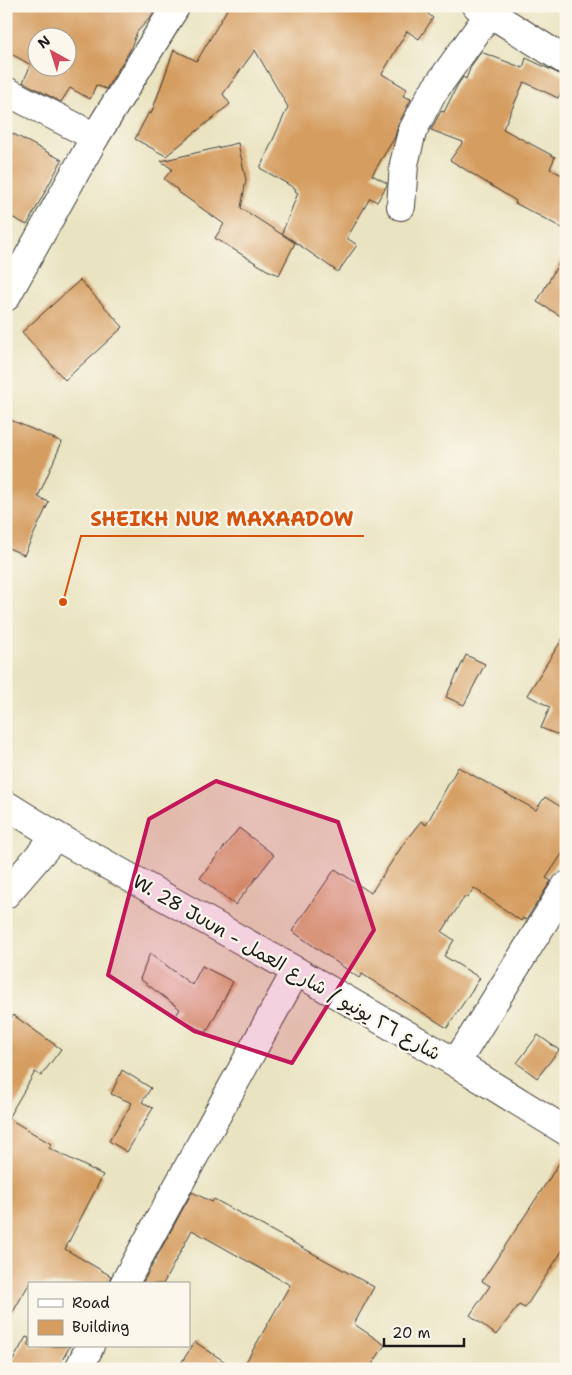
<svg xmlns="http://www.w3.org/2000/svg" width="572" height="1375" viewBox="0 0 572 1375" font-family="'Shantell Sans','Playpen Sans Arabic',sans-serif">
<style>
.building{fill:#d59d60;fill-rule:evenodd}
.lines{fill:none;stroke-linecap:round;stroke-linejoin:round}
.minor-casing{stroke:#3b3a35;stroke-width:30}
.tertiary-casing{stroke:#3b3a35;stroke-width:30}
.minor{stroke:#fff;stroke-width:28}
.tertiary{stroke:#fff;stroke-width:28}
.marked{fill:#c2185b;fill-opacity:0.2;stroke:#c2185b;stroke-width:4;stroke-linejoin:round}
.labels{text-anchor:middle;stroke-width:4.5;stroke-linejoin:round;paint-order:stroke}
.street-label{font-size:19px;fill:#1c1c1c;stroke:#fbf7ec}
.leader{fill:none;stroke:#d4530e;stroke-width:2}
.callout-dot{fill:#d4530e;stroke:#fbf7ec;stroke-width:2}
.callout-label{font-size:20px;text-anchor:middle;font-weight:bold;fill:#d4530e;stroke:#fbf7ec;stroke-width:4.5;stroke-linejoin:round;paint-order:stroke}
</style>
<rect width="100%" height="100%" fill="#fbf7ec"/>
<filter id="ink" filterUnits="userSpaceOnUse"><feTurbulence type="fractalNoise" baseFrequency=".02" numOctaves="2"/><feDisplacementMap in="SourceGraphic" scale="10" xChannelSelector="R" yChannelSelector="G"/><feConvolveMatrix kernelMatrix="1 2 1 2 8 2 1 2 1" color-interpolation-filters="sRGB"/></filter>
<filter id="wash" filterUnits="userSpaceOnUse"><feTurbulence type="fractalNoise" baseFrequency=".0096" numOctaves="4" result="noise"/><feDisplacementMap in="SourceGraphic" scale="20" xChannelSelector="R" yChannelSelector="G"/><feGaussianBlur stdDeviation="1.12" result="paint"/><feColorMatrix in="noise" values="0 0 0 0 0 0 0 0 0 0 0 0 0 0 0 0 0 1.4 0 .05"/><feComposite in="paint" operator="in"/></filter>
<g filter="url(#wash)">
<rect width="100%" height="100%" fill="#eae3c1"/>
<g id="blocks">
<g class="building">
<path d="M 6,6 L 157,6 L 150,18 L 137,32 L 130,50 L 106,89 L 96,85 L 90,99 L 70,88 L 61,102 L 23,82 L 31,65 L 6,51 ZM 38,38 L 68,38 L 68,68 L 38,68 Z"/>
<path d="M 229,6 L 419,6 L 433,18 L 419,39 L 407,31 L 382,74 L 407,89 L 403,96 L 411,99 L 398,125 L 395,137 L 372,175 L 387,183 L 387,185 L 377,202 L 370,198 L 347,238 L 357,245 L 338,272 L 282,233 L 298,193 L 295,191 L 296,189 L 260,168 L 288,107 L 255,50 L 223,94 L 230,104 L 166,156 L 135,139 L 149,112 L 151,114 L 174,50 L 197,61 Z"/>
<path d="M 481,52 L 523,68 L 526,58 L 566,77 L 566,83 L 558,98 L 524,82 L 503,129 L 555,157 L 550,169 L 566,177 L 566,230 L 515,203 L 516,201 L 450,160 L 463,142 L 431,130 L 441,111 L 444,112 L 457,86 L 463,77 L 466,79 L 471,66 Z"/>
<path d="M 6,130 L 62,160 L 27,225 L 6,214 Z"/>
<path d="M 238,143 L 246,180 L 241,208 L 295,243 L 279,275 L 267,270 L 215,238 L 224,224 L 177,191 L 178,190 L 164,179 L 172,169 L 161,161 Z"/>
<path d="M 566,250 L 566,319 L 537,302 Z"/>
<path d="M 80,280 L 123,327 L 65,380 L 22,332 Z"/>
<path d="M 6,418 L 62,442 L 38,497 L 49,502 L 24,555 L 6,547 Z"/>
<path d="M 566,633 L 566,738 L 541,728 L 550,707 L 527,695 Z"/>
<path d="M 466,655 L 485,664 L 464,705 L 446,697 Z"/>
<path d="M 458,767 L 536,810 L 545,797 L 566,810 L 566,848 L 546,878 L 551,881 L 526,920 L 523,918 L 521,921 L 474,888 L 467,898 L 465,896 L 442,932 L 454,940 L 444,956 L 480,978 L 447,1028 L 362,974 L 359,978 L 292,931 L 335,869 L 371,893 L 406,840 L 421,821 L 426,825 Z"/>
<path d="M 239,828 L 274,855 L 235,905 L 200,878 Z"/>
<path d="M 150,953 L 192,985 L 202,966 L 233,982 L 206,1033 L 175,1017 L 180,1009 L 140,979 Z"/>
<path d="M 13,1015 L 61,1049 L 41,1076 L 35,1072 L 8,1118 L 51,1144 L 49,1148 L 103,1175 L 65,1249 L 111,1276 L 108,1284 L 29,1284 L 6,1324 L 6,1028 Z"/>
<path d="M 538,1035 L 559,1050 L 537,1078 L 517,1063 Z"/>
<path d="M 122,1070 L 151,1088 L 142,1102 L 153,1108 L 127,1152 L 109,1141 L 132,1103 L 111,1094 Z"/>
<path d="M 566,1153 L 566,1245 L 525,1308 L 519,1305 L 496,1335 L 470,1315 L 490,1286 L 482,1281 Z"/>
<path d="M 192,1192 L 212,1202 L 214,1199 L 374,1287 L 354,1324 L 385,1345 L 369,1369 L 242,1369 L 290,1285 L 192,1230 L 163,1284 L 142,1284 Z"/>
<path d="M 26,1337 L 29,1338 L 29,1346 L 70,1346 L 57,1369 L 8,1369 Z"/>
<path d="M 195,1342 L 236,1369 L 177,1369 Z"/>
</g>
</g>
</g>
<g filter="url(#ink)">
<use href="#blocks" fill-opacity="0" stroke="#3b3a35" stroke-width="1"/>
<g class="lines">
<g class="minor-casing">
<g id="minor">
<path d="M 477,6 L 490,13 L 566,61"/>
<path d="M 6,91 L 95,137"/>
<path d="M 401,206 L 404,164 L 412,132 L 431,95 L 490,13"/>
<path d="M 6,297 L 95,137 L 176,6"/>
<path d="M 6,894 L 56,836"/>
<path d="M 456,1063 L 566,886"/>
<path d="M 124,1284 L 296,971"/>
<path d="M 79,1369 L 90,1346"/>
</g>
</g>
<g class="tertiary-casing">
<path id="tertiary" d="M 6,805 L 56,836 L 296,971 L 456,1063 L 566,1131"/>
</g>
<use href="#minor" class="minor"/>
<use href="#tertiary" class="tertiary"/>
</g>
</g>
<path class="marked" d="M 216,781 L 338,822 L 374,930 L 292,1063 L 194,1031 L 108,975 L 149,819 Z"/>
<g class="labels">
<g class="street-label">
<text transform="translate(287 967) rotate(30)" y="7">W. 28 Juun - شارع ٢٦ يونيو / شارع العمل</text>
</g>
</g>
<path class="leader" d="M63 602L81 536H364"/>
<circle class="callout-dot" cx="63" cy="602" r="5"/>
<g class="callout-label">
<text x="222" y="526">SHEIKH NUR MAXAADOW</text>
</g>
<rect width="572" height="1375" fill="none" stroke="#fbf7ec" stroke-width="25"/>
<rect x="28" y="1282" width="162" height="65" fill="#fbf7ec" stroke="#a29f99"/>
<rect x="38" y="1299" width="25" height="8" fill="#ffffff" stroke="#a29f99"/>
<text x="72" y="1308" font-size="15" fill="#1c1c1c">Road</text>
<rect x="38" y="1320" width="25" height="15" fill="#d59d60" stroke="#a29f99"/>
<text x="72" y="1332" font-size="15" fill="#1c1c1c">Building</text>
<g transform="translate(52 52) rotate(321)"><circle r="24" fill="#fbf7ec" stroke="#a29f99"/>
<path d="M0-4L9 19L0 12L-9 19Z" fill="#d1495b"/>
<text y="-8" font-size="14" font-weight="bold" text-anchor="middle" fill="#1c1c1c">N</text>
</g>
<path d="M384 1338v8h80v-8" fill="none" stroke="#1c1c1c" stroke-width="2.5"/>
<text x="392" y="1338" font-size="15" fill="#1c1c1c" stroke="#fbf7ec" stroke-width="4" paint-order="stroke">20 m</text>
</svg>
